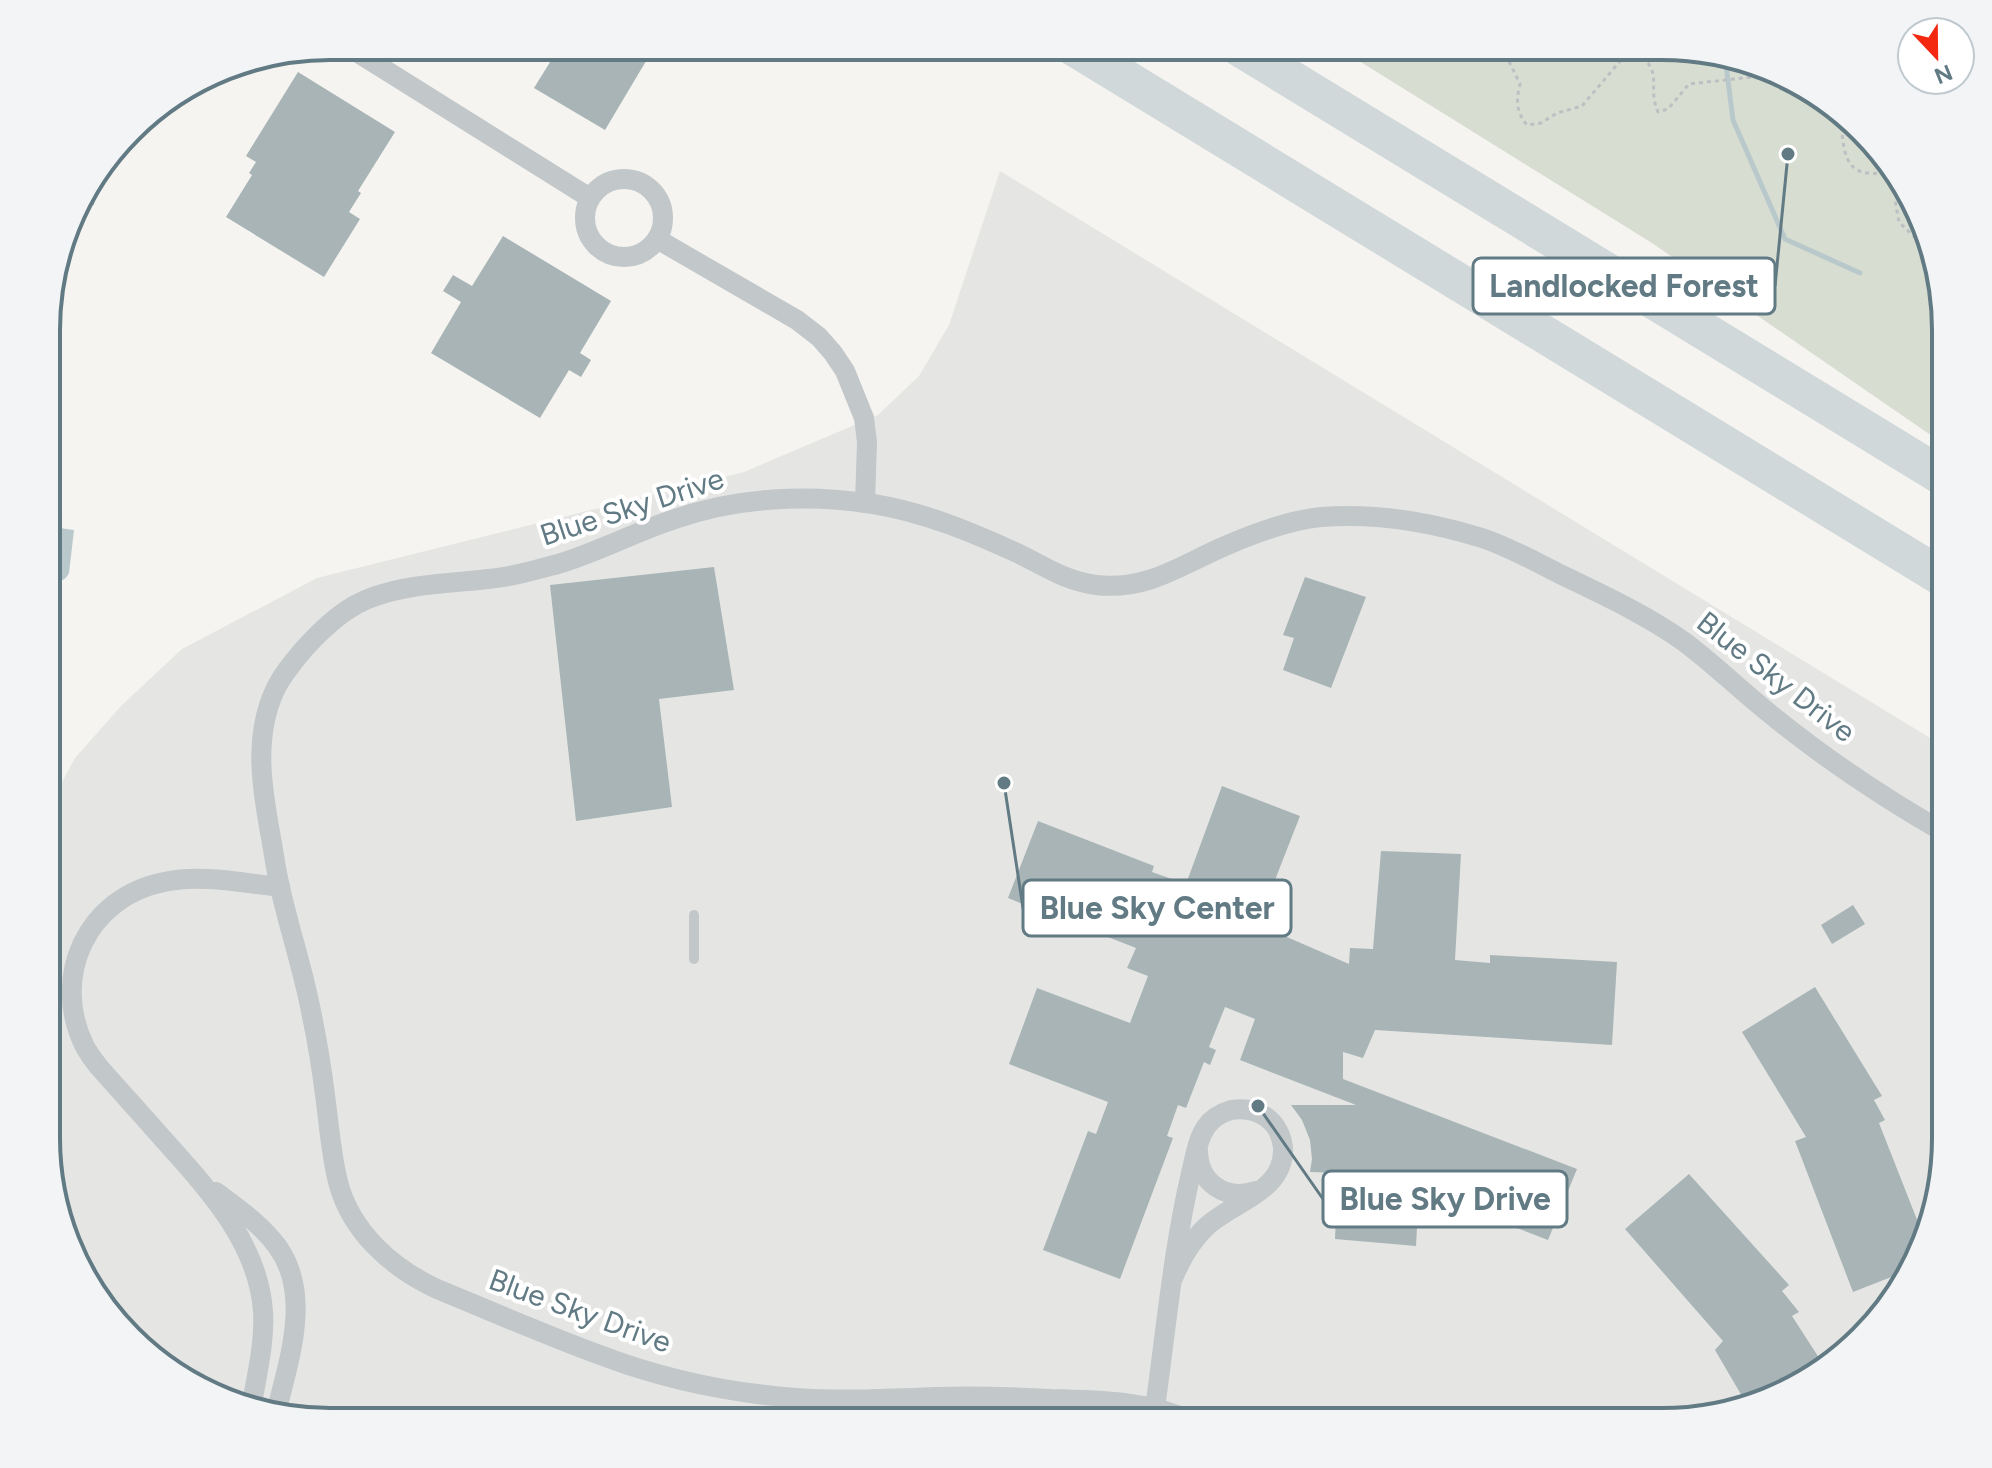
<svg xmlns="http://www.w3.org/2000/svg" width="1992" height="1468" viewBox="0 0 1992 1468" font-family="Figtree,sans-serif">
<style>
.built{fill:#e5e6e4}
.green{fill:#d7ddd1}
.water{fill:#b9c9cb}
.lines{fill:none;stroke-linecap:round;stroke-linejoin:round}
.stream{stroke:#b9c9cb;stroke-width:5}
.building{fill:#a8b4b6}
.path{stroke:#bdc0c2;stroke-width:3;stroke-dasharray:4 4;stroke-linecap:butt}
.service{stroke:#c2c7c9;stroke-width:10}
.minor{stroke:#c2c7c9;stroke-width:20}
.motorway{stroke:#d0d8da;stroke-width:38}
.labels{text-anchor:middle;stroke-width:8;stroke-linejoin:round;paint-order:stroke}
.street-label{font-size:30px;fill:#617a84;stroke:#fff}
.rim{fill:none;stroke:#617a84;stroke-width:4}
.leader{fill:none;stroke:#617a84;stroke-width:3}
.callout-dot{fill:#617a84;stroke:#fff;stroke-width:3}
.callout{fill:#fff;stroke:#617a84;stroke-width:3}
.callout-label{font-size:32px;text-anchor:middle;font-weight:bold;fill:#617a84}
</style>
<rect width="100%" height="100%" fill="#f5f4f0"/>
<path class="built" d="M 1000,171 L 1945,747 L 1945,1156 L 1931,1230 L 1887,1311 L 1788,1393 L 1663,1422 L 312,1421 L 238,1407 L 157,1363 L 84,1280 L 48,1175 L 48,808 L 75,758 L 122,705 L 182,649 L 317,578 L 744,472 L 878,415 L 919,376 L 949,325 Z"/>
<path class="green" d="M 1335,46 L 1680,47 L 1771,67 L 1835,105 L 1917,204 L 1945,312 L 1945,445 L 1652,243 Z"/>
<path class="water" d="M 53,527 L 74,530 L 69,573 C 64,583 58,581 48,583 L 48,551 Z"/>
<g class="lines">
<path class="stream" d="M 1725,57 L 1733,120 L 1785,239 L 1860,273"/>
</g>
<g class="building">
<path d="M 560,46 L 655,46 L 605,130 L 534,88 Z"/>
<path d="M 298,72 L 395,132 L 358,191 L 361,193 L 349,212 L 360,219 L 324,277 L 226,217 L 252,175 L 249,173 L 256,162 L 246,156 Z"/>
<path d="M 97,176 L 94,205 L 76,203 L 85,192 Z"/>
<path d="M 503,236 L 611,301 L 580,353 L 591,360 L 581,377 L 569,370 L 540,418 L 431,353 L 461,302 L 443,291 L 453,275 L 472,286 Z"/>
<path d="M 714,567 L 734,690 L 659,699 L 672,807 L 576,821 L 550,585 Z"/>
<path d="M 1305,577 L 1366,597 L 1331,688 L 1283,670 L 1294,638 L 1283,635 Z"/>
<path d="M 1222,786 L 1300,816 L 1264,908 L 1286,918 L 1280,934 L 1349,964 L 1350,948 L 1373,949 L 1381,851 L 1461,854 L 1455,960 L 1490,963 L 1490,955 L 1617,962 L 1612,1045 L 1375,1030 L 1363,1058 L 1343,1052 L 1343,1079 L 1577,1169 L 1548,1240 L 1419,1190 L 1416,1246 L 1335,1239 L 1338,1173 L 1310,1172 L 1312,1159 L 1310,1140 L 1302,1120 L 1291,1105 L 1356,1105 L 1240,1060 L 1255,1019 L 1225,1007 L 1209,1047 L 1216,1050 L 1210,1065 L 1204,1062 L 1186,1108 L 1178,1105 L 1167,1136 L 1173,1138 L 1120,1279 L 1043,1250 L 1088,1131 L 1096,1134 L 1108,1102 L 1009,1064 L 1037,988 L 1130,1023 L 1148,976 L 1127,968 L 1136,948 L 1008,898 L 1038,821 L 1154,866 L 1152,872 L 1186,884 Z"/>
<path d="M 1853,905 L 1865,924 L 1832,944 L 1821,925 Z"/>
<path d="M 1815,987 L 1882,1096 L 1874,1100 L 1885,1120 L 1879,1123 L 1925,1240 L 1909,1270 L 1853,1292 L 1795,1141 L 1806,1137 L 1742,1032 Z"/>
<path d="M 1689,1174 L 1789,1285 L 1782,1291 L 1799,1312 L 1792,1316 L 1823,1364 L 1788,1393 L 1746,1403 L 1715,1350 L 1723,1341 L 1625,1229 Z"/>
</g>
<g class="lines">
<g class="path">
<path d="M 1502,47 L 1520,84 C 1516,100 1516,112 1527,125 L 1541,123 L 1557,113 L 1582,106 L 1627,53 L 1635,50 C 1666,75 1646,84 1658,112 L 1668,109 L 1689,84 L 1761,76 L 1777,71"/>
<path d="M 1840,111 C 1844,148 1840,183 1890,171"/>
<path d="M 1908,194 L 1895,200 L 1899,222 L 1929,251"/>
</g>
<path class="service" d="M 694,915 L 694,959"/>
<g class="minor">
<path d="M 347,46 L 590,198"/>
<circle cx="624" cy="218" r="39"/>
<path d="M 657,239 L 797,320 L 819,337 L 833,353 L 845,371 L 864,418 L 867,442 L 865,503"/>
<path d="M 1198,1151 C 1199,1183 1225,1201 1256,1191"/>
<path d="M 216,1192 C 237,1208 261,1224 277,1246 C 313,1295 288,1361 276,1414"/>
<path d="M 251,1409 C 256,1378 265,1344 263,1312 C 259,1244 208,1189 164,1140 C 143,1116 121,1092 99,1067 C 94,1061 89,1054 85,1047 C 50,977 87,897 164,882 C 202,874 242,883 280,887"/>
<path d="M 1160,1419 L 1155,1408 C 1166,1330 1173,1250 1191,1173 C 1195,1158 1197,1140 1206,1127 C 1212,1118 1221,1113 1231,1110 C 1243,1108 1256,1110 1266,1117 C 1276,1124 1282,1136 1283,1148 C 1285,1192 1232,1202 1206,1227 C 1191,1241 1181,1259 1173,1278"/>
<path d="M 1194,1422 C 1149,1401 1100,1400 1051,1399 C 1013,1397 974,1396 936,1397 C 889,1399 843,1401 796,1398 C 730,1393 663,1379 600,1355 C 545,1335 491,1311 437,1289 C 392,1268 351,1232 338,1182 C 331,1154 329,1124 325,1095 C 321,1062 315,1029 308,997 C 300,960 288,924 280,887 C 276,871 274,854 271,838 C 262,789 253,737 275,690 C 282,675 293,662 304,649 C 323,628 346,606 373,597 C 417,581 464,584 509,576 C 526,573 542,568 558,564 C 598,552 635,532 675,519 C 738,497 808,494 873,504 C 923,512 969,531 1015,552 C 1043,565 1064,581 1096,585 C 1147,591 1181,565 1225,546 C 1255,533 1289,520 1321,517 C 1375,513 1431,522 1482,538 C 1509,547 1536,562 1562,575 C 1603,595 1645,614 1683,641 C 1713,663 1740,690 1769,713 C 1824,758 1884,798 1945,833"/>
</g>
<g class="motorway">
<path d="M 1072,46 L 1945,579"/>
<path d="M 1237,46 L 1945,478"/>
</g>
</g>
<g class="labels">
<g class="street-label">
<text transform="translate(632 507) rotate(-18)" y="10">Blue Sky Drive</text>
<text transform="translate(1776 677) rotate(38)" y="10">Blue Sky Drive</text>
<text transform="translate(580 1311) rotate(20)" y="10">Blue Sky Drive</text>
</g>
</g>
<path d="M0 0H1992V1468H0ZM330 60H1662A270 270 0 0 1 1932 330V1138A270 270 0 0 1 1662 1408H330A270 270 0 0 1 60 1138V330A270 270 0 0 1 330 60Z" fill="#f2f4f5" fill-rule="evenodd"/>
<path class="rim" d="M330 60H1662A270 270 0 0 1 1932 330V1138A270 270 0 0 1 1662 1408H330A270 270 0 0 1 60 1138V330A270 270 0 0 1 330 60Z"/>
<path class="leader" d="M1788 154L1775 286M1004 783L1023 908M1258 1106L1323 1199"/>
<g class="callout-dot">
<circle cx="1788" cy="154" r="8"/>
<circle cx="1004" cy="783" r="8"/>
<circle cx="1258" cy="1106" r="8"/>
</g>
<g class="callout">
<rect x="1473" y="258" width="302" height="56" rx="8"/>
<rect x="1023" y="880" width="268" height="56" rx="8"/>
<rect x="1323" y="1171" width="244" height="56" rx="8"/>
</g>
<g class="callout-label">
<text x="1624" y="297">Landlocked Forest</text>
<text x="1157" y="919">Blue Sky Center</text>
<text x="1445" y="1210">Blue Sky Drive</text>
</g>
<g transform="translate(1936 56) rotate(158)"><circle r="38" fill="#ffffff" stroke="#c0cace" stroke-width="2"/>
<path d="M0-6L14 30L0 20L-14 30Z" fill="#f42711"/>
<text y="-12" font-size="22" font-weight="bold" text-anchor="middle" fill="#617a84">N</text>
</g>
</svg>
